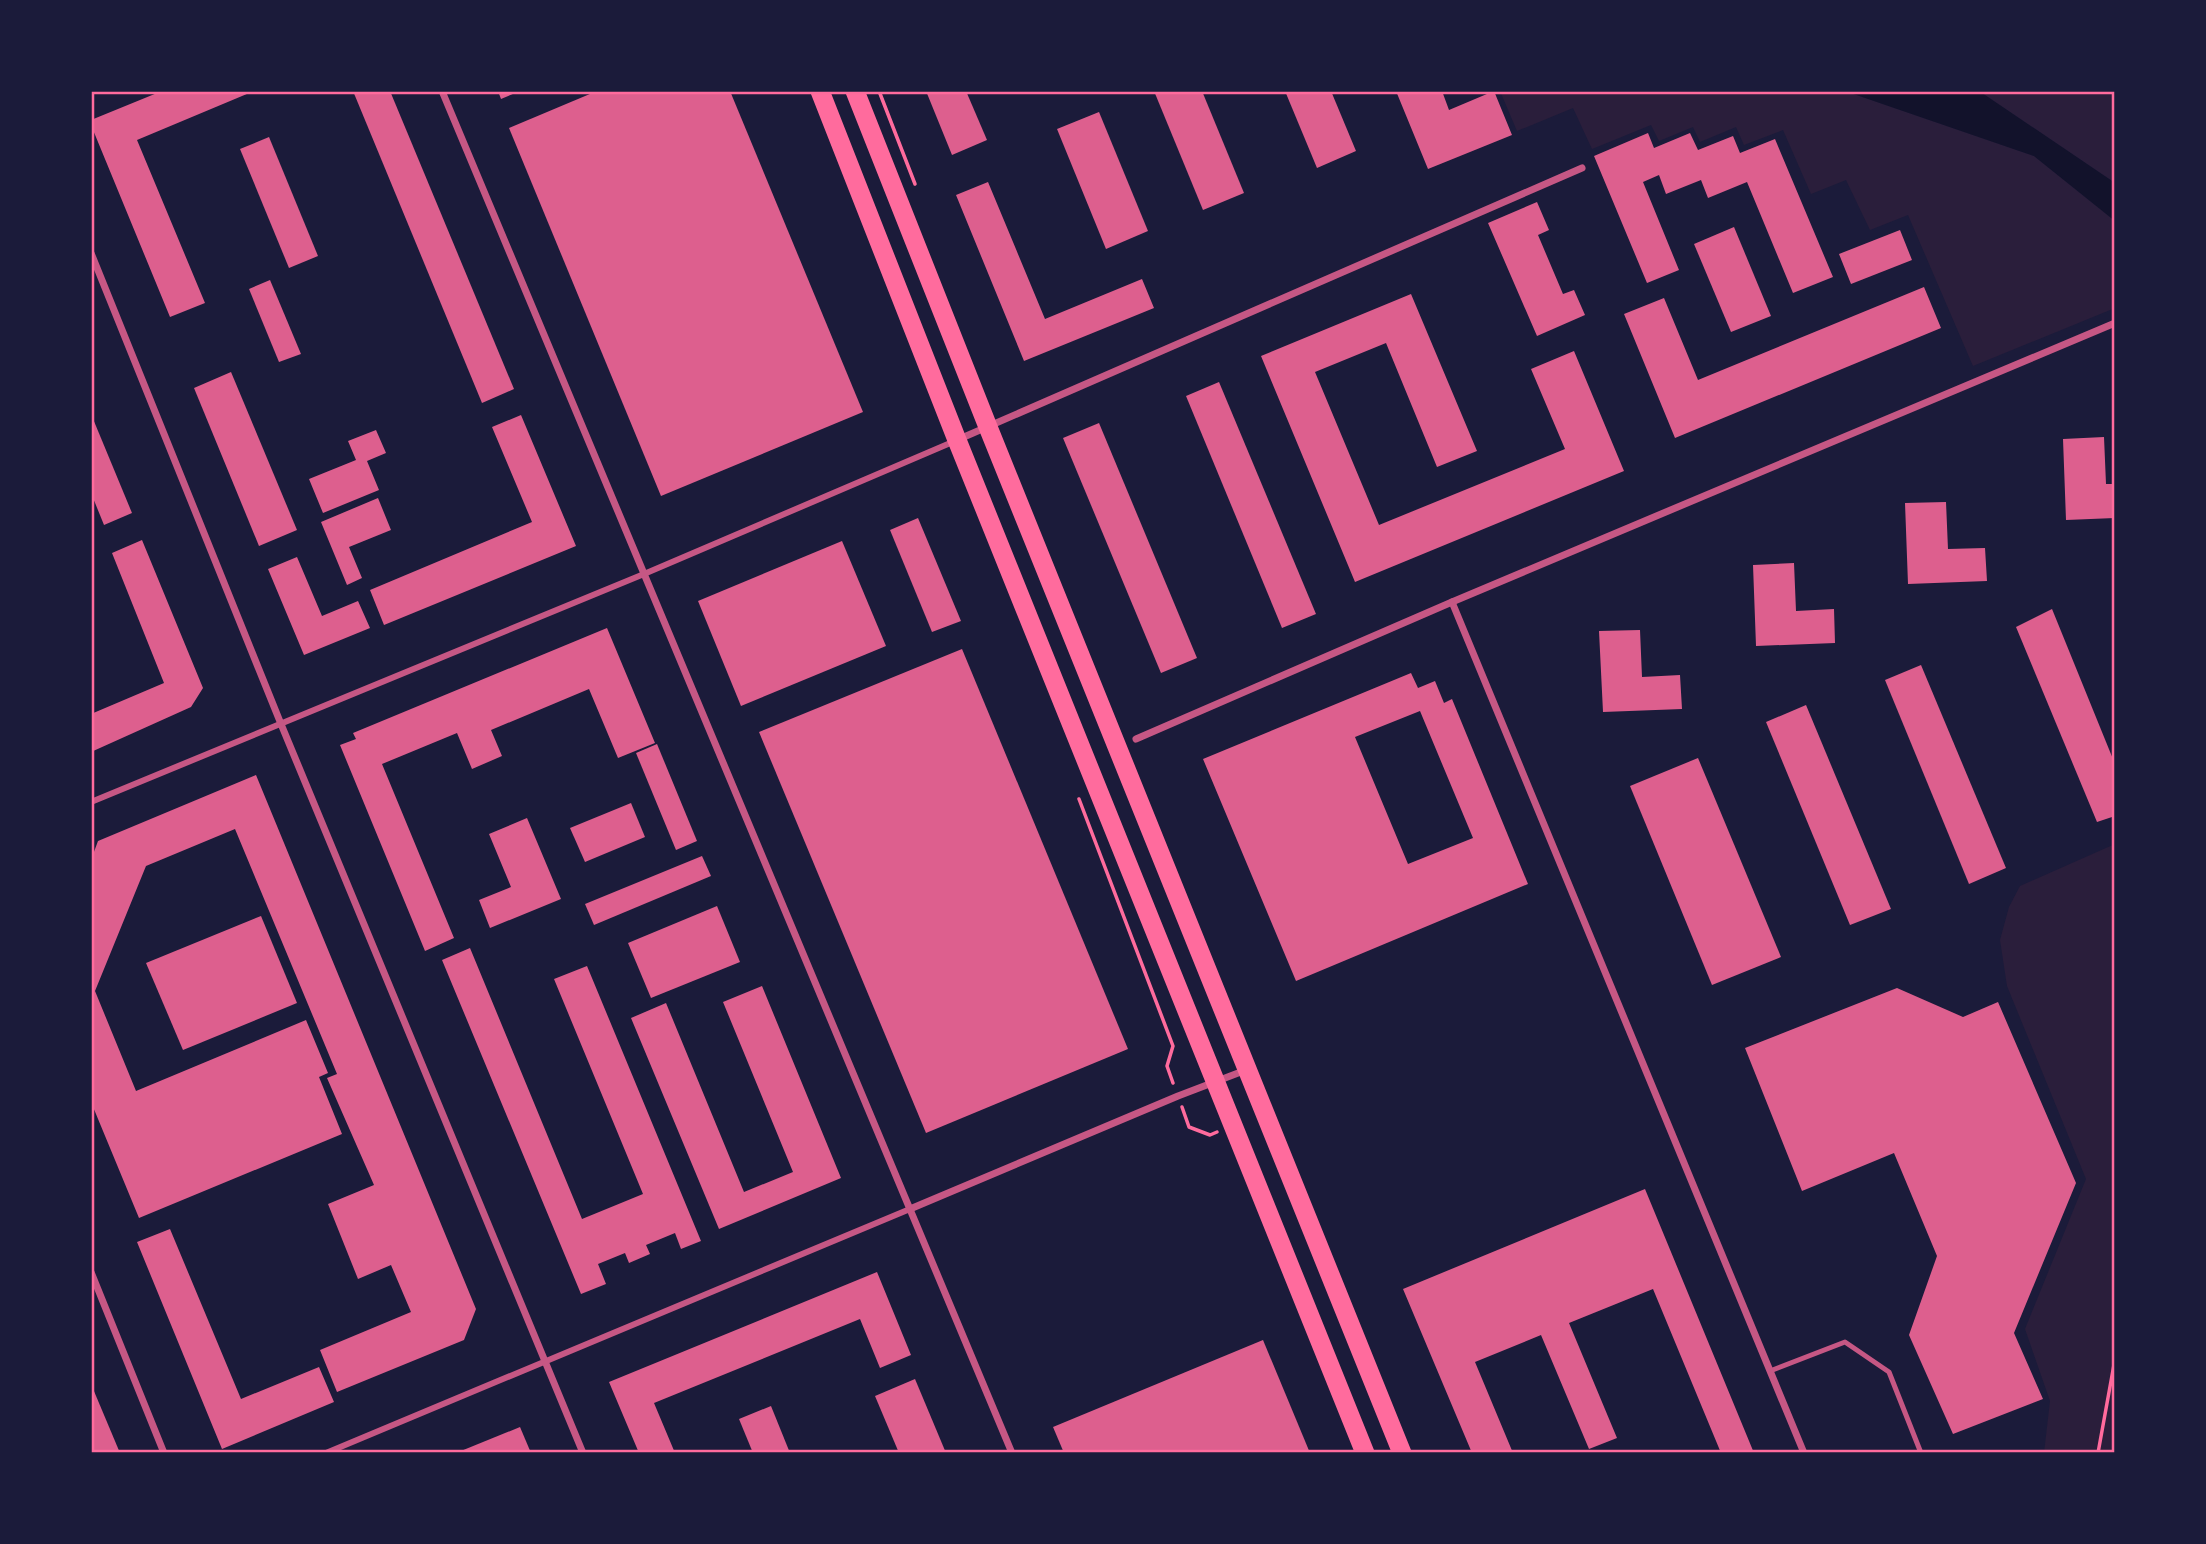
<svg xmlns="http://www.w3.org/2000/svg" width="2206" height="1544" viewBox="0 0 2206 1544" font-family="Bitter,serif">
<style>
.green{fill:#2a1e3b}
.water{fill:#12122b}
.building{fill:#dd5f8e;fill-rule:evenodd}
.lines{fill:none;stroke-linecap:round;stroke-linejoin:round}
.path{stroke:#ff6b9d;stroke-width:3.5}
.service{stroke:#c65784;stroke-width:5}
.pedestrian{stroke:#c65784;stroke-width:6}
.minor{stroke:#c65784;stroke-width:7}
.trunk{stroke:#ff6b9d;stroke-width:19}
.neatline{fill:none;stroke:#ff6b9d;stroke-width:2.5}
</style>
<rect width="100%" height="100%" fill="#1b1b3a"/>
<g class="green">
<path d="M 1500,91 L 1845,91 L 2034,156 L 2115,221 L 2115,308 L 1973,366 L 1908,215 L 1870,230 L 1846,180 L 1811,194 L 1783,130 L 1744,145 L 1736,127 L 1700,142 L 1693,127 L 1659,141 L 1651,125 L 1592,149 L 1573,108 L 1517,131 Z"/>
<path d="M 1979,91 L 2115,91 L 2115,183 Z"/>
<path d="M 2115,844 L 2115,1434 L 2111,1453 L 2044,1453 L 2050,1401 L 2025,1329 L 2086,1179 L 2007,986 L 2000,940 L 2009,907 L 2020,886 Z"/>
</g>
<path class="water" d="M 1845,91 L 1979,91 L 2115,183 L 2115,221 L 2034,156 Z"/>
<g class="building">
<path d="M 162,91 L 254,91 L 137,140 L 205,303 L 170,317 L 91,125 L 91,120 Z"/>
<path d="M 353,91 L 390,91 L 514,389 L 482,403 Z"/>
<path d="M 498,91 L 520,91 L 501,99 Z"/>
<path d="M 597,91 L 730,91 L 863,412 L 661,496 L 509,128 Z"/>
<path d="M 926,91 L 966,91 L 987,140 L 952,155 Z"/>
<path d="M 1154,91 L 1202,91 L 1244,193 L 1203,210 Z"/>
<path d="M 1285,91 L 1331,91 L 1356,151 L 1317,168 Z"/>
<path d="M 1396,91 L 1442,91 L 1449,110 L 1494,91 L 1512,135 L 1428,169 Z"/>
<path d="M 1099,112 L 1148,231 L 1106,249 L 1057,129 Z"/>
<path d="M 1648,133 L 1654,148 L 1690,133 L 1698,150 L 1733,136 L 1740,153 L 1775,139 L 1833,277 L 1793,293 L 1747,182 L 1708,198 L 1701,180 L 1666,194 L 1659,175 L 1643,182 L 1679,270 L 1647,283 L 1594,156 Z"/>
<path d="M 269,137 L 318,256 L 289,268 L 240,149 Z"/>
<path d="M 988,182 L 1045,319 L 1142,279 L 1154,308 L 1024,361 L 956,195 Z"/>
<path d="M 1537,202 L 1549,230 L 1538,235 L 1563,294 L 1574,290 L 1585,315 L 1537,336 L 1488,223 Z"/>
<path d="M 1734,227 L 1771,316 L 1731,332 L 1694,244 Z"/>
<path d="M 1900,230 L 1912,260 L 1851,284 L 1839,254 Z"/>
<path d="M 270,280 L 301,354 L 279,362 L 249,289 Z"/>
<path d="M 1924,287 L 1941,328 L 1675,438 L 1624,314 L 1664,298 L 1698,380 Z"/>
<path d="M 1411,294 L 1477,451 L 1437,467 L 1386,343 L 1315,372 L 1379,525 L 1565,449 L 1531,369 L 1574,351 L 1624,471 L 1355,582 L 1261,356 Z"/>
<path d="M 231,372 L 297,530 L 259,546 L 194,388 Z"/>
<path d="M 1219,382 L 1316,614 L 1282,628 L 1186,396 Z"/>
<path d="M 91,414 L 132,513 L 104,525 L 91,493 Z"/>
<path d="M 521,415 L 576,546 L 384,625 L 370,590 L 532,522 L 492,427 Z"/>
<path d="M 1099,423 L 1197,658 L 1161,673 L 1063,438 Z"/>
<path d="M 376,430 L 386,453 L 367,461 L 379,490 L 323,513 L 309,479 L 356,460 L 348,441 Z"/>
<path d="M 2104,437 L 2106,484 L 2115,484 L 2115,518 L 2066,520 L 2063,439 Z"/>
<path d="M 378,498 L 391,530 L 349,547 L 362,578 L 347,585 L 321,522 Z"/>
<path d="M 1946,502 L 1948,549 L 1985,548 L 1987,581 L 1908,584 L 1905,503 Z"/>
<path d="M 918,518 L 961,621 L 932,632 L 890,530 Z"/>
<path d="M 142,540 L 203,688 L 191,707 L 91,752 L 91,714 L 164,683 L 112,553 Z"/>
<path d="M 842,541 L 886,646 L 741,706 L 698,601 Z"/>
<path d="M 297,557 L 322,616 L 358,601 L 370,628 L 304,655 L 268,569 Z"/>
<path d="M 1794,563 L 1796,611 L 1834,609 L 1835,643 L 1756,646 L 1753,565 Z"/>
<path d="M 2052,609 L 2115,764 L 2115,816 L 2097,822 L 2016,627 Z"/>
<path d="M 607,628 L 655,743 L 618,758 L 589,689 L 491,730 L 502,756 L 472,769 L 457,733 L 382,764 L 454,938 L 425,951 L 340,745 L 356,739 L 353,733 Z"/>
<path d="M 1640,630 L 1642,677 L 1680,675 L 1682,709 L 1603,712 L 1599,631 Z"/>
<path d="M 962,649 L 1128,1049 L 926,1133 L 759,732 Z"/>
<path d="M 1921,665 L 2006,868 L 1969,884 L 1885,680 Z"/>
<path d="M 1411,673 L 1418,688 L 1435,681 L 1444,703 L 1452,699 L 1528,884 L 1296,981 L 1203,759 ZM 1420,711 L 1473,838 L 1408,864 L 1355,737 Z"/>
<path d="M 1806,705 L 1891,909 L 1850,925 L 1766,722 Z"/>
<path d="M 657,744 L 697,841 L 676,850 L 636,753 Z"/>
<path d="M 1698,758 L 1781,957 L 1712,985 L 1630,786 Z"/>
<path d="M 256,775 L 476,1309 L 464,1340 L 337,1392 L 320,1350 L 411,1312 L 391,1265 L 358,1279 L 328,1204 L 374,1185 L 327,1078 L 337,1074 L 235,829 L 146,866 L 95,991 L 136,1091 L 306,1020 L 328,1073 L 319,1077 L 342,1134 L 139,1218 L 91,1102 L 91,860 L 98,841 Z"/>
<path d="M 631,803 L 645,837 L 585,862 L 570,828 Z"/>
<path d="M 527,818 L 561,899 L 490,928 L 479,900 L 511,887 L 489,834 Z"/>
<path d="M 702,856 L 711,876 L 594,925 L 585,904 Z"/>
<path d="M 717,906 L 740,962 L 651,998 L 628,943 Z"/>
<path d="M 261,916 L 297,1003 L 183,1050 L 146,963 Z"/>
<path d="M 470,948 L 582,1219 L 643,1194 L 554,979 L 587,966 L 701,1241 L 681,1249 L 675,1233 L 646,1245 L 650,1254 L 629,1263 L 625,1253 L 598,1264 L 606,1284 L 581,1294 L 442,960 Z"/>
<path d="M 762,986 L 841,1178 L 719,1229 L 631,1018 L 666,1003 L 744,1192 L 793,1172 L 723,1002 Z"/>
<path d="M 1897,988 L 1963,1017 L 1998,1002 L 2076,1183 L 2014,1333 L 2043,1399 L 1953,1434 L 1909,1335 L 1937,1256 L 1894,1153 L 1802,1191 L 1745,1048 Z"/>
<path d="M 1645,1189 L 1754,1453 L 1721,1453 L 1653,1289 L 1569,1323 L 1617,1438 L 1589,1449 L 1541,1335 L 1475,1362 L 1513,1453 L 1472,1453 L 1403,1289 Z"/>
<path d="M 170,1229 L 241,1399 L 319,1367 L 334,1402 L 222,1449 L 137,1242 Z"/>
<path d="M 877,1272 L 911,1355 L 880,1368 L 860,1319 L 654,1403 L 675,1453 L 639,1453 L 609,1382 Z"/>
<path d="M 1263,1340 L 1310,1453 L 1064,1453 L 1053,1427 Z"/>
<path d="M 915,1379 L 946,1453 L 899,1453 L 875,1396 Z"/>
<path d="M 91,1384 L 120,1453 L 91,1453 Z"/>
<path d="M 771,1406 L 790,1453 L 753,1453 L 739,1419 Z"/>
<path d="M 520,1427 L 531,1453 L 456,1453 Z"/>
</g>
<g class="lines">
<g class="path">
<path d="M 879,91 L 915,184"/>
<path d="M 1079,799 L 1173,1046 L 1167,1066 L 1173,1083"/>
<path d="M 1182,1107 L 1189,1127 L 1210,1135 L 1217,1132"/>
<path d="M 2098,1453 L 2115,1359"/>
</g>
<path class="service" d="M 1770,1371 L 1845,1342 L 1889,1372 L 1921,1453"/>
<g class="pedestrian">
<path d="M 91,802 L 644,574 L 955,441"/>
<path d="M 326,1453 L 910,1209"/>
</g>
<g class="minor">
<path d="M 442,91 L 1012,1453"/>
<path d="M 91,253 L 281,724 L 583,1453"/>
<path d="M 957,440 L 1582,168"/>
<path d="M 1452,602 L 1804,1453"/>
<path d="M 1136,739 L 1452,602 L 2115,323"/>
<path d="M 910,1209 L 1178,1096 L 1246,1070"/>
<path d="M 91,1272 L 164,1453"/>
</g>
<g class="trunk">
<path d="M 820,91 L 957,440 L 1365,1453"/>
<path d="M 855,91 L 988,427 L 1402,1453"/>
</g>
</g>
<rect width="2206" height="1544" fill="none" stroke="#1b1b3a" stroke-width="186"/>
<rect x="93" y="93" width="2020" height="1358" class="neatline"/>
</svg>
